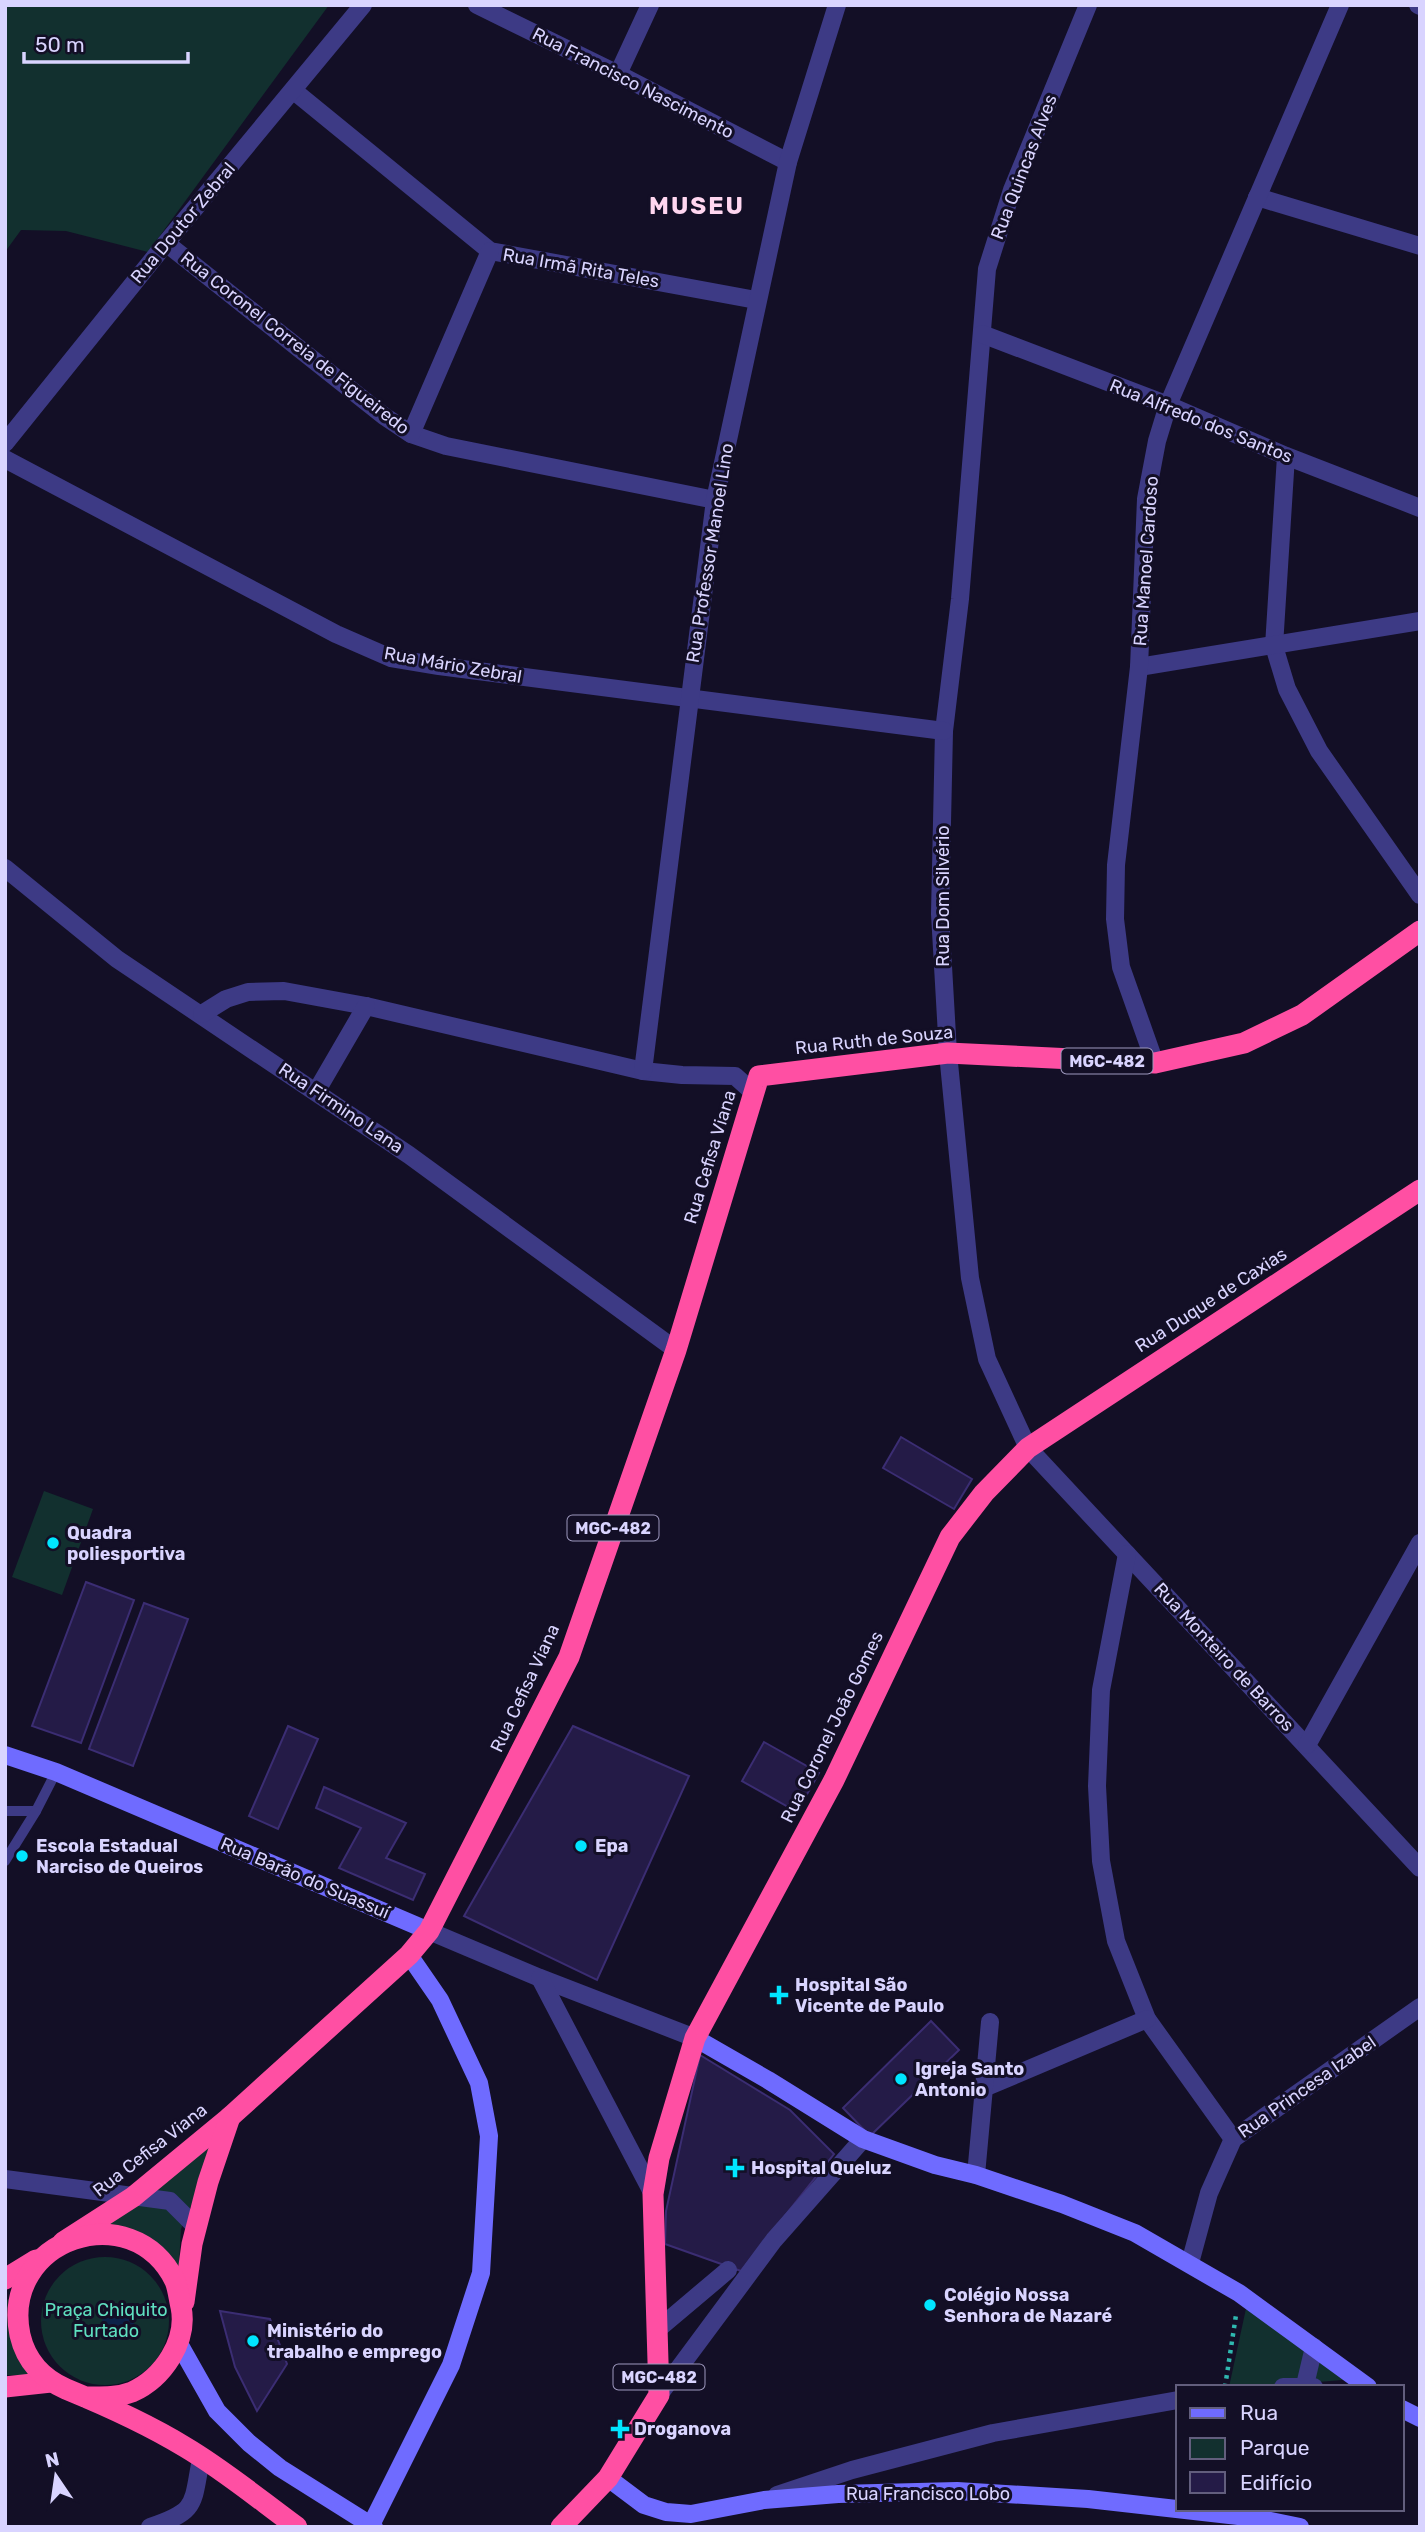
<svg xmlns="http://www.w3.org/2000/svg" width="1425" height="2532" viewBox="0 0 1425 2532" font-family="Rubik,sans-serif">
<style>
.green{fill:#12302f}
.water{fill:#0c2248}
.building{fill:#241b47;stroke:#3b2d73;stroke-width:2}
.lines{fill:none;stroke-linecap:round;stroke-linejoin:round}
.path{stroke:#2fb8b0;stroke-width:4.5;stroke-dasharray:3.5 5;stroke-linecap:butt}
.lane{stroke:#3d3a85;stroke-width:10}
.street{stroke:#3d3a85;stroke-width:18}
.secondary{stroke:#6f6bff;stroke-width:18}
.highway{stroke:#ff4fa3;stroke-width:21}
.poi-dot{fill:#00e5ff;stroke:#130f26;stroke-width:2.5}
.labels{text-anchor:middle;stroke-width:6;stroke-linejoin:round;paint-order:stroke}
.shield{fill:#130f26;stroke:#9e99be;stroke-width:2}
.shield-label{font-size:16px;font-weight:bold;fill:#d9d4ff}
.street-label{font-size:18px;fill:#d9d4ff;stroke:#130f26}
.poi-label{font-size:18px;font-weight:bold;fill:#d9d4ff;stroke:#130f26;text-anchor:start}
.park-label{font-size:18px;fill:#5fe0c0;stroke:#130f26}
.district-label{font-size:24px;font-weight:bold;letter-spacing:2px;fill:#ffd6f0;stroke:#130f26}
</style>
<rect width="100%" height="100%" fill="#130f26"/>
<g class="green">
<path d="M 5,5 L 329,5 L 148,252 L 66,231 L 21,230 L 5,252 Z"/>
<path d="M 44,1491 L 93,1509 L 62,1595 L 12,1577 Z"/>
<path d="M 223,2131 L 181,2229 L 178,2280 L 100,2227 Z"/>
<circle cx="105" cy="2321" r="64"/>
<path d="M 18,2295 L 36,2375 L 5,2375 L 5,2301 Z"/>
<path d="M 1247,2304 L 1353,2379 L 1261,2387 L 1229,2387 Z"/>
</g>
<path class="water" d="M 116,2312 L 129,2315 L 135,2325 L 133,2334 L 121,2340 L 104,2338 L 99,2329 L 103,2319 Z"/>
<g class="building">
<path d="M 901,1437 L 972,1479 L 954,1509 L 883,1468 Z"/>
<path d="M 86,1582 L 134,1600 L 81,1743 L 32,1726 Z"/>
<path d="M 144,1603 L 188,1619 L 133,1766 L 89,1749 Z"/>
<path d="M 288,1726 L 318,1739 L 278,1829 L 249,1816 Z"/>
<path d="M 573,1726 L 689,1776 L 597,1980 L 464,1916 Z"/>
<path d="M 764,1742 L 819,1773 L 797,1812 L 742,1781 Z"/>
<path d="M 324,1787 L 406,1823 L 386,1858 L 425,1874 L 413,1900 L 339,1868 L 361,1828 L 316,1808 Z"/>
<path d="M 931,2021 L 959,2050 L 870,2136 L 843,2108 Z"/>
<path d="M 700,2055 L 790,2110 L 834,2154 L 741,2271 L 665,2244 L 666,2211 Z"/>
<path d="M 220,2311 L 270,2319 L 287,2364 L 257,2411 L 235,2367 Z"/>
</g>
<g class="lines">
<path class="path" d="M 1225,2387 L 1236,2315"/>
<g class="lane">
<path d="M 5,1811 L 36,1811 L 56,1772"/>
<path d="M 5,1861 L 36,1811"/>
</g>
<g class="street">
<path d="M 477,5 L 618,74 L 788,162"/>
<path d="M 1088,5 L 1012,190 L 987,269 L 960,599 L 944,731 L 940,914 L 948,1053 L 970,1278 L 987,1359 L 1028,1448 L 1420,1868"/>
<path d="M 1418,5 L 1420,6"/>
<path d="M 618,74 L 650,5"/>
<path d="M 294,91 L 490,251 L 756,300"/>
<path d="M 1257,197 L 1420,246"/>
<path d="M 166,243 L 384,416 L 411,434 L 446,446 L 715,500"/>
<path d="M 982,334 L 1168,405 L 1286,456 L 1420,508"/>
<path d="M 411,434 L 490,251"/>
<path d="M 5,443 L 166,243 L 363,5"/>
<path d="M 1286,456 L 1274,646 L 1287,689 L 1319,751 L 1420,895"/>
<path d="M 5,459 L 336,634 L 391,658 L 439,666 L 944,731"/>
<path d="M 1139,667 L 1420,621"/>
<path d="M 5,868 L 117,959 L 409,1155 L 676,1350"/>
<path d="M 202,1014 L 226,999 L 248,992 L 284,991 L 366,1006 L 643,1071 L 682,1075 L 735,1076 L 754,1093"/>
<path d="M 1155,1063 L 1121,967 L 1115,919 L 1116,865 L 1139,667 L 1146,499 L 1157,441 L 1168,405 L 1340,5"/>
<path d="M 643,1071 L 715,500 L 788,162 L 837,5"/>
<path d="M 316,1092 L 366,1006"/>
<path d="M 1127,1554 L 1101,1690 L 1097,1786 L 1101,1861 L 1116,1941 L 1147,2019 L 1233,2139"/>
<path d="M 1307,1745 L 1420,1543"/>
<path d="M 429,1931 L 540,1978 L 695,2038"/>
<path d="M 540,1978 L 653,2194"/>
<path d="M 984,2088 L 1147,2019"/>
<path d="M 976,2175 L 990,2022"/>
<path d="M 5,2179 L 170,2201 L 196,2227"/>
<path d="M 1190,2263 L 1209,2193 L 1233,2139 L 1420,2007"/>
<path d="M 657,2330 L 728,2270"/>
<path d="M 1305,2385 L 1314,2347"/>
<path d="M 1283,2387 L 1314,2387"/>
<path d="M 659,2395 L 774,2240 L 863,2139"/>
<path d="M 777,2495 L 852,2470 L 993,2433 L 1178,2400"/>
<path d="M 150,2527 C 198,2511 192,2505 201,2459"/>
</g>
<g class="secondary">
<path d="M 5,1755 L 56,1772 L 429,1931"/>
<path d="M 695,2038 L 768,2080 L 863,2139 L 935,2165 L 976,2175 L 1062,2204 L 1135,2233 L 1239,2293 L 1368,2387"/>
<path d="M 178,2342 L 217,2411 L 249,2443 L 280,2468 L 374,2527"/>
<path d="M 1402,2409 L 1420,2418"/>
<path d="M 608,2478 L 644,2505 L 666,2512 L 691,2514 L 764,2500 L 838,2494 L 957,2491 L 1088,2499 L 1256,2518 L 1300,2527"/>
<path d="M 371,2525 L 451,2365 L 481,2273 L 489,2136 L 479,2083 L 440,2000 L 409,1955"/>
</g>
<g class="highway">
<path d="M 63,2242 L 133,2197 L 230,2117 L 409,1955 L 429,1931 L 569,1657 L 676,1350 L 759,1076 L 948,1053 L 1155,1063 L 1244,1043 L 1302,1015 L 1420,931"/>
<path d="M 5,2279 L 36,2260"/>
<path d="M 184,2302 L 192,2244 L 208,2182 L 230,2117"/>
<path d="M 5,2387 L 51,2382"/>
<path d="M 85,2397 C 101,2397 116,2398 132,2392 C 163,2378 188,2341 181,2307 C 179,2299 178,2288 175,2281 C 132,2194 0,2239 20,2335 C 26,2361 43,2379 66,2389 C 105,2405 149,2425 185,2447 C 224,2470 260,2500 297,2527"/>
<path d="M 561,2527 L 608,2478 L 659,2395 L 653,2194 L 659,2158 L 695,2038 L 834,1780 L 950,1537 L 984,1493 L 1028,1448 L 1420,1190"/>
</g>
</g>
<g class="poi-dot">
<circle cx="53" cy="1543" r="7"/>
<circle cx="581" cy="1846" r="7"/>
<circle cx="22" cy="1856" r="7"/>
<path d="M775.5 1984.5h7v7h7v7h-7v7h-7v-7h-7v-7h7z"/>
<circle cx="901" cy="2079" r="7"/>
<path d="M731.5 2157.5h7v7h7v7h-7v7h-7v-7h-7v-7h7z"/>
<circle cx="930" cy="2305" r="7"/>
<circle cx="253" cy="2341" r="7"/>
<path d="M616.5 2418.5h7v7h7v7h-7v7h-7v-7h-7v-7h7z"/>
</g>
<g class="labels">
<g class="shield">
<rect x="1061.5" y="1048.5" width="91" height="25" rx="5"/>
<rect x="567.5" y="1515.5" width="91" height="25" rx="5"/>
<rect x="613.5" y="2364.5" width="91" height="25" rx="5"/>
</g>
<g class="shield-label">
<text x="1107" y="1067">MGC-482</text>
<text x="613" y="1534">MGC-482</text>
<text x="659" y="2383">MGC-482</text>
</g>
<g class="street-label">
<text transform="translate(633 83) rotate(27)" y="6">Rua Francisco Nascimento</text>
<text transform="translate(1024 167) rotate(-69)" y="6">Rua Quincas Alves</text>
<text transform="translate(183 223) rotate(-50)" y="6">Rua Doutor Zebral</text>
<text transform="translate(581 268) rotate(10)" y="6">Rua Irmã Rita Teles</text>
<text transform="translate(295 343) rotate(38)" y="6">Rua Coronel Correia de Figueiredo</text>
<text transform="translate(1201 421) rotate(22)" y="6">Rua Alfredo dos Santos</text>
<text transform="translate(710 553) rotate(-81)" y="6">Rua Professor Manoel Lino</text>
<text transform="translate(1146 561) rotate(-86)" y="6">Rua Manoel Cardoso</text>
<text transform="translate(453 665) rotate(10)" y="6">Rua Mário Zebral</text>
<text transform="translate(943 896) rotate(-90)" y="6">Rua Dom Silvério</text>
<text transform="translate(874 1040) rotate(-6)" y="6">Rua Ruth de Souza</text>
<text transform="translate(341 1108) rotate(34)" y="6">Rua Firmino Lana</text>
<text transform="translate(710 1157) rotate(-73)" y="6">Rua Cefisa Viana</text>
<text transform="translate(1211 1300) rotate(-33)" y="6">Rua Duque de Caxias</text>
<text transform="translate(1224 1657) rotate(47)" y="6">Rua Monteiro de Barros</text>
<text transform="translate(525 1688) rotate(-65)" y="6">Rua Cefisa Viana</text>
<text transform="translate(832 1727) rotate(-64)" y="6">Rua Coronel João Gomes</text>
<text transform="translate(305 1878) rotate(23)" y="6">Rua Barão do Suassuí</text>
<text transform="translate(1307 2087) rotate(-35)" y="6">Rua Princesa Izabel</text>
<text transform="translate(150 2150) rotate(-38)" y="6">Rua Cefisa Viana</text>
<text x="928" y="2500">Rua Francisco Lobo</text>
</g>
<g class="poi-label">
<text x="67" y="1539">Quadra<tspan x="67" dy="21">poliesportiva</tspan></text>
<text x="36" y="1852">Escola Estadual<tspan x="36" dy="21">Narciso de Queiros</tspan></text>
<text x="595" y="1852">Epa</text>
<text x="795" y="1991">Hospital São<tspan x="795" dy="21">Vicente de Paulo</tspan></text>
<text x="915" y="2075">Igreja Santo<tspan x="915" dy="21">Antonio</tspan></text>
<text x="751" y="2174">Hospital Queluz</text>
<text x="944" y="2301">Colégio Nossa<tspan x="944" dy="21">Senhora de Nazaré</tspan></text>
<text x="267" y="2337">Ministério do<tspan x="267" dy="21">trabalho e emprego</tspan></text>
<text x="634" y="2435">Droganova</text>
</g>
<g class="park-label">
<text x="106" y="2316">Praça Chiquito<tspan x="106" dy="21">Furtado</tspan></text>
</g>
<g class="district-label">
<text x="697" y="214">MUSEU</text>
</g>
</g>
<rect width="1425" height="2532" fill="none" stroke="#d9d4ff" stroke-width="14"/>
<rect x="1176" y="2385" width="228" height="126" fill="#130f26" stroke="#625e7d" stroke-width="2"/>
<rect x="1190" y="2408" width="35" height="10" fill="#6f6bff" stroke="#625e7d" stroke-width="2"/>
<text x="1240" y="2420" font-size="21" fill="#d9d4ff">Rua</text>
<rect x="1190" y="2438" width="35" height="21" fill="#12302f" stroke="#625e7d" stroke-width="2"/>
<text x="1240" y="2455" font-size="21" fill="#d9d4ff">Parque</text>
<rect x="1190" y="2472" width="35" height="21" fill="#241b47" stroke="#625e7d" stroke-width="2"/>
<text x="1240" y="2490" font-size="21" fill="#d9d4ff">Edifício</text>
<g transform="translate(56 2476) rotate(347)" stroke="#130f26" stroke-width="5" paint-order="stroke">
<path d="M0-5L12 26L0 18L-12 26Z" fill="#d9d4ff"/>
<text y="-10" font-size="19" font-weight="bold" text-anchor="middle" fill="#d9d4ff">N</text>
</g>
<path d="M24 52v10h164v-10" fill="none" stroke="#d9d4ff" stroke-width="3.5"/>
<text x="35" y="52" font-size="21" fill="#d9d4ff" stroke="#130f26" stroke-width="5" paint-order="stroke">50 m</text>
</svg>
